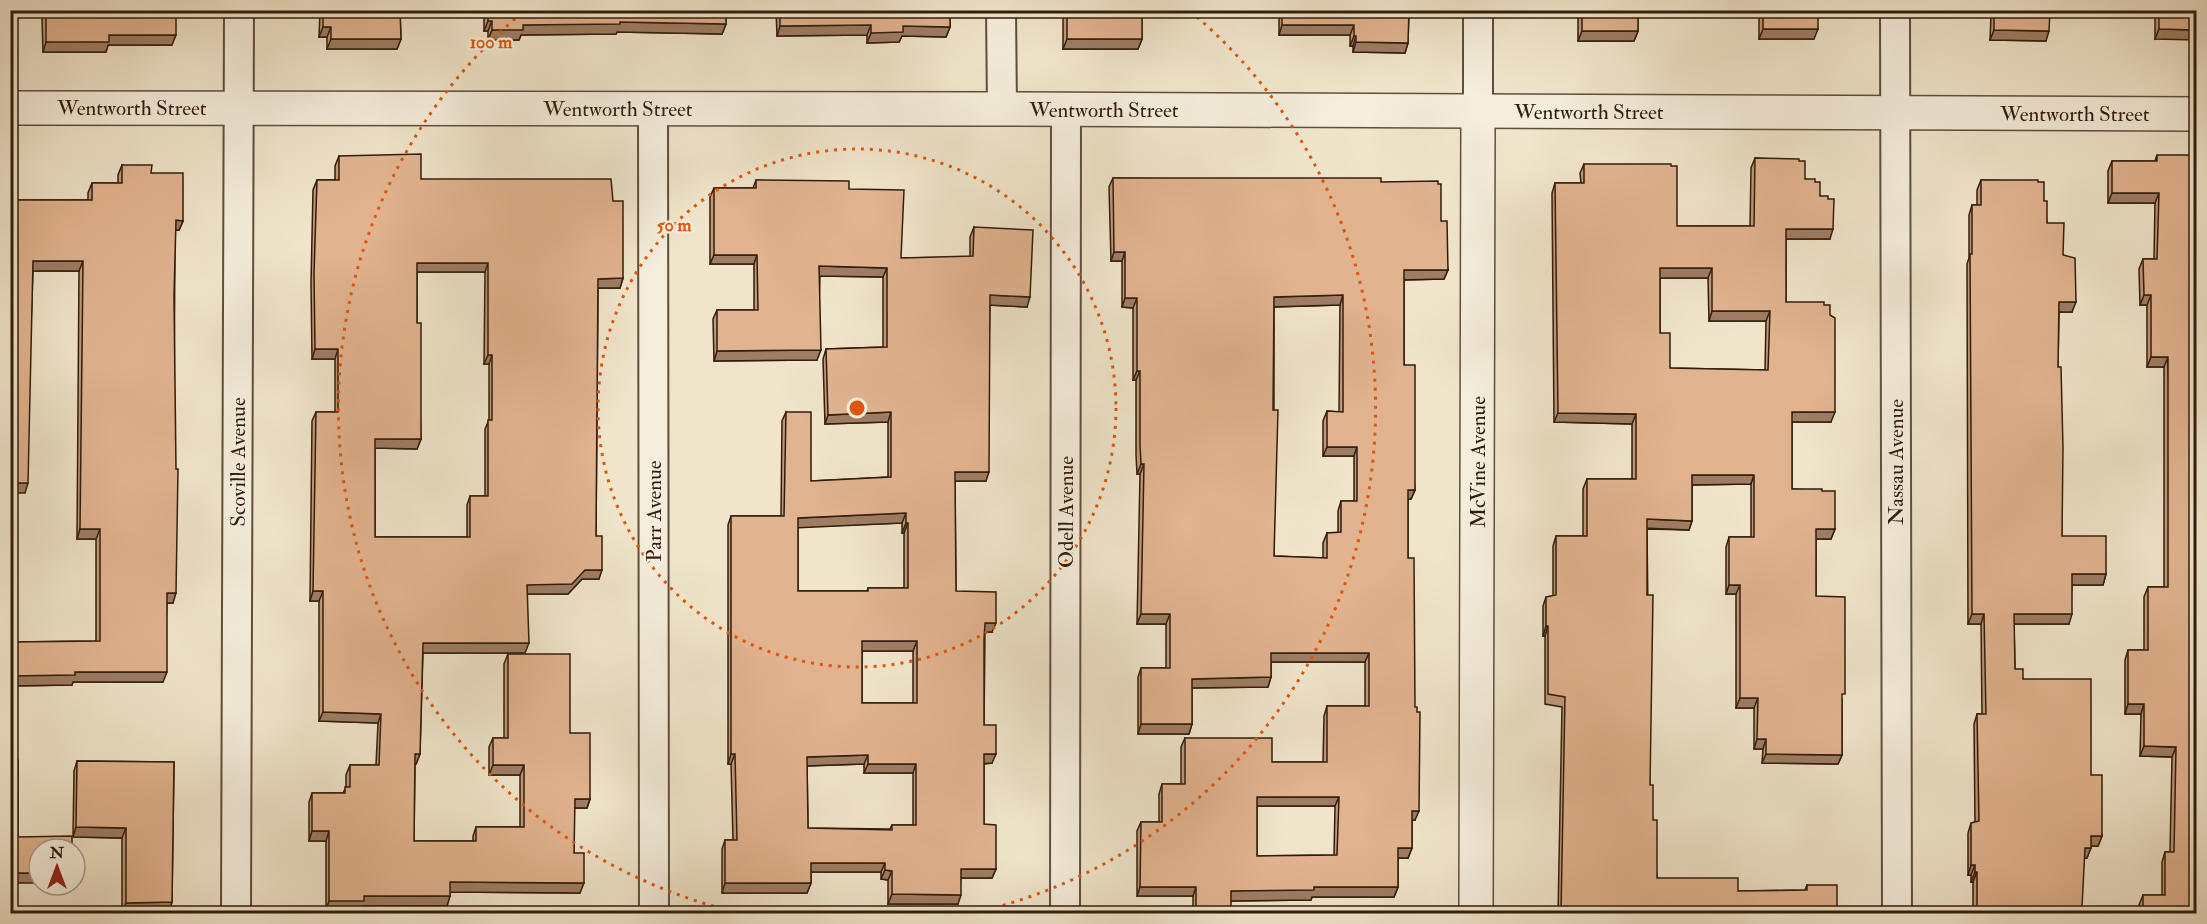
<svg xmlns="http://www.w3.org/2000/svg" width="2207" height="924" viewBox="0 0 2207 924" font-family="'IM FELL Double Pica',serif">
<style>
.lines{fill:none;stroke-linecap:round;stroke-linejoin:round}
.minor-casing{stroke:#614e3c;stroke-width:32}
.tertiary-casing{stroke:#614e3c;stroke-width:36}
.minor{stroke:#f5eedd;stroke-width:28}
.tertiary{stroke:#f5eedd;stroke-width:33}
.wall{fill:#c29a7b;stroke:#311c0c;stroke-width:1.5;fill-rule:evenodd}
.shaded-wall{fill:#9e7d64;stroke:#311c0c;stroke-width:1.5}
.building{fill:#e1b38f;stroke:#311c0c;stroke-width:1.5;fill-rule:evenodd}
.ring{fill:none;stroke:#df560c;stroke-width:3;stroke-dasharray:3 6}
.labels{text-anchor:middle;stroke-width:4.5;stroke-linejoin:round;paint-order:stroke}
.street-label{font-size:21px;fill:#311c0c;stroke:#f5eedd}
.centre{fill:#df560c;stroke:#f5eedd;stroke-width:3}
.ring-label{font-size:18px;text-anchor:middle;font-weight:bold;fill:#df560c;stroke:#f5eedd;stroke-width:4.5;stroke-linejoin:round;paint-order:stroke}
</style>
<rect width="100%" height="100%" fill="#f0e5cb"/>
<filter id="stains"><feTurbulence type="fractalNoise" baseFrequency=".00333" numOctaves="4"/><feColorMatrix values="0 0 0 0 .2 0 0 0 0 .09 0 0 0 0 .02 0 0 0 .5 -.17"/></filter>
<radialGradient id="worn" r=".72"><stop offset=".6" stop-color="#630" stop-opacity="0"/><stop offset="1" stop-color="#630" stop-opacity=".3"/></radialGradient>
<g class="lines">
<g class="minor-casing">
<g id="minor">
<path d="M 1001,10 L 1002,109"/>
<path d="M 1895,10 L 1897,914"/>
<path d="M 653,108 L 654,914"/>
<path d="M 1478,111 L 1478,10"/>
<path d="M 236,914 L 239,10"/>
<path d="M 1065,914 L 1066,110"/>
</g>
</g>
<g class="tertiary-casing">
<g id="tertiary">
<path d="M 10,108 L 1002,109 L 2196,114"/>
<path d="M 1476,914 L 1478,111"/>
</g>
</g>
<use href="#minor" class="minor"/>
<use href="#tertiary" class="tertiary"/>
</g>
<g class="wall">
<path d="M 45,10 L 176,10 L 172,45 L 108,45 L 106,52 L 43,52 L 42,18 Z"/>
<path d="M 320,10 L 400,10 L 401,39 L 397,49 L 327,49 L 327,37 L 319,37 Z"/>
<path d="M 484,10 L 726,10 L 726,24 L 722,34 L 617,32 L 616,34 L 521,35 L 519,40 L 488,40 L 488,31 L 484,31 Z"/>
<path d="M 776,10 L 950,10 L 950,27 L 946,37 L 902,36 L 899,42 L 867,43 L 867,35 L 777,36 Z"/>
<path d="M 1063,10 L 1142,10 L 1142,39 L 1138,49 L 1063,49 Z"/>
<path d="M 1266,10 L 1409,10 L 1408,43 L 1405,53 L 1353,52 L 1353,46 L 1350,46 L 1350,35 L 1279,35 L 1279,11 L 1266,11 Z"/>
<path d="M 1573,10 L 1638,10 L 1638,31 L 1634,41 L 1578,41 L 1578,16 L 1573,16 Z"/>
<path d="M 1759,10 L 1822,10 L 1820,16 L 1818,16 L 1814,39 L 1759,39 Z"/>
<path d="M 1985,10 L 2050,10 L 2046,41 L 1990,40 L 1991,15 L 1985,15 Z"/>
<path d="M 2155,10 L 2196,10 L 2155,39 Z"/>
<path d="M 2157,155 L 2196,914 L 2139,914 L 2139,905 L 2143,895 L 2162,895 L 2162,862 L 2165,852 L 2170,852 L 2172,757 L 2140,756 L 2141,714 L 2125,714 L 2125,660 L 2128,650 L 2144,650 L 2144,597 L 2148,587 L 2164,587 L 2164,367 L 2147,367 L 2147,305 L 2140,305 L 2139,269 L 2143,259 L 2154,259 L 2155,203 L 2108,203 L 2108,171 L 2112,161 L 2155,161 Z"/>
<path d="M 339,156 L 421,179 L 623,278 L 620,288 L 598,288 L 596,536 L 599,579 L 582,579 L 568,594 L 527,594 L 525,653 L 423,653 L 420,754 L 416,764 L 415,764 L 414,841 L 473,841 L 473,836 L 476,827 L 520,827 L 520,775 L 489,775 L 489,747 L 493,738 L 504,738 L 504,664 L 508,654 L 570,733 L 590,799 L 587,808 L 574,808 L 574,853 L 580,893 L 450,892 L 450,896 L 447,906 L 362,906 L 360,910 L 326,910 L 326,841 L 309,841 L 309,802 L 312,793 L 343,793 L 346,787 L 346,775 L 350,765 L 376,765 L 378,723 L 319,721 L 319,601 L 310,601 L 312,421 L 316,412 L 335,412 L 335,359 L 312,359 L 311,283 L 313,190 L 317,180 L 335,180 L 335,166 ZM 417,272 L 485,272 L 484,364 L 489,364 L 489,420 L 485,429 L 485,496 L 470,496 L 467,505 L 467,537 L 375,537 L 375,448 L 417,449 L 421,439 L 417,323 Z"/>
<path d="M 1755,158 L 1799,161 L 1805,179 L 1815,182 L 1820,196 L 1830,239 L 1786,239 L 1786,302 L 1831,422 L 1792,422 L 1792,489 L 1822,491 L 1835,529 L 1831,539 L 1816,539 L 1816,596 L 1842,700 L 1842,755 L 1838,764 L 1762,763 L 1763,749 L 1754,749 L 1754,708 L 1736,708 L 1736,594 L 1726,594 L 1726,547 L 1729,537 L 1751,537 L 1751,484 L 1692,485 L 1692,521 L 1689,530 L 1647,529 L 1650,785 L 1657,878 L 1738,891 L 1805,890 L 1807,885 L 1837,914 L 1558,914 L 1562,707 L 1545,704 L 1545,636 L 1543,636 L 1543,606 L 1546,597 L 1553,596 L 1553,546 L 1556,536 L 1583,536 L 1583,489 L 1587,479 L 1632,479 L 1632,424 L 1554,422 L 1552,193 L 1555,183 L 1581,183 L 1580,173 L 1584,164 L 1677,226 L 1750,226 L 1751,168 ZM 1660,278 L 1708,278 L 1709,321 L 1766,321 L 1765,370 L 1670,368 L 1660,333 Z"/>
<path d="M 122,165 L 151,173 L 183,221 L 179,230 L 175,230 L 173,603 L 167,603 L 163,682 L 73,682 L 72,685 L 10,686 L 10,642 L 96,641 L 96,539 L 77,539 L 79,271 L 33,271 L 25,493 L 10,200 L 88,200 L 88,193 L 92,183 L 118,183 L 118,175 Z"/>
<path d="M 1113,178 L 1381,182 L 1441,221 L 1448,270 L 1444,279 L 1404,280 L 1404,365 L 1415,490 L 1411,499 L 1408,499 L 1408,558 L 1415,820 L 1412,820 L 1412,848 L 1408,858 L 1398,858 L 1398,887 L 1394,897 L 1312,897 L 1311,900 L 1231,901 L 1228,914 L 1193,914 L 1193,896 L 1137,896 L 1137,831 L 1141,822 L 1159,822 L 1159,794 L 1162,784 L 1181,784 L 1181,747 L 1185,738 L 1272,762 L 1323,762 L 1324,716 L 1327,706 L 1365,706 L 1365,662 L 1271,662 L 1271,677 L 1268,687 L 1192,688 L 1192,724 L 1189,734 L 1138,734 L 1138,677 L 1141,668 L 1166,668 L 1166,624 L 1137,624 L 1140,474 L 1137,474 L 1136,455 L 1136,380 L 1133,380 L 1133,308 L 1122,307 L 1122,261 L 1111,261 L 1109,187 ZM 1340,305 L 1339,412 L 1327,411 L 1323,421 L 1323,456 L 1354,456 L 1354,501 L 1341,501 L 1338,511 L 1338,533 L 1327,533 L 1323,543 L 1323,558 L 1274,556 L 1274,307 ZM 1257,806 L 1335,806 L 1334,855 L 1257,856 Z"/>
<path d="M 756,180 L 849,189 L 901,258 L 970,257 L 970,237 L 974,227 L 1027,307 L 990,305 L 986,481 L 955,481 L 956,591 L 992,632 L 985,632 L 984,725 L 992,763 L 984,764 L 984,824 L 996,869 L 992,878 L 961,878 L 958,904 L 888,904 L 888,880 L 881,879 L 881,872 L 811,872 L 811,883 L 807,893 L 722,893 L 722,849 L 725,840 L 733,840 L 731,764 L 728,764 L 728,525 L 731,516 L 781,516 L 782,421 L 786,412 L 811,481 L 888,477 L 888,422 L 825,424 L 823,359 L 826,349 L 883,347 L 883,277 L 820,276 L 817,360 L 714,361 L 713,319 L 717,310 L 754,310 L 754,264 L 710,264 L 710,197 L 714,188 L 753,188 ZM 902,523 L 902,533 L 904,533 L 904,588 L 868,588 L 867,591 L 798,591 L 798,527 ZM 862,651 L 913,651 L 913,703 L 862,703 ZM 864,764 L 864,773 L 913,773 L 913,825 L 892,825 L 890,829 L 808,828 L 807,766 Z"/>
<path d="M 1981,180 L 2038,182 L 2044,201 L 2047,223 L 2063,255 L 2072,312 L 2059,312 L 2058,367 L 2062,536 L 2106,574 L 2103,585 L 2072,585 L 2069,624 L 2014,624 L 2015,669 L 2023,679 L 2091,775 L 2102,836 L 2098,846 L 2091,846 L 2087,858 L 2084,858 L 2080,914 L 1973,914 L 1973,882 L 1971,882 L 1971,875 L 1968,875 L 1968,833 L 1971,823 L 1975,822 L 1974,724 L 1977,714 L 1982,714 L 1981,624 L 1968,624 L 1967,264 L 1969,258 L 1969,215 L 1972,205 L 1977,205 L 1977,190 Z"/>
<path d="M 77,761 L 174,762 L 172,902 L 169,912 L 122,913 L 122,838 L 73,837 L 74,771 Z"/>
</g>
<g class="shaded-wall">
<path d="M 1575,10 L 1580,10 L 1578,16 L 1573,16 Z"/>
<path d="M 1817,10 L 1822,10 L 1820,16 L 1814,16 Z"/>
<path d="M 1987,10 L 1993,10 L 1991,15 L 1985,15 Z"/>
<path d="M 488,21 L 492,21 L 488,31 L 484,31 Z"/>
<path d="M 620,22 L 726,24 L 722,34 L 617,32 L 616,34 L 521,35 L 519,40 L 488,40 L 492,30 L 523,25 Z"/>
<path d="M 871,25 L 867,35 L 777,36 L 780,26 Z"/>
<path d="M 1282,25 L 1354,25 L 1350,35 L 1279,35 Z"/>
<path d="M 903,26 L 950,27 L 946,37 L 902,36 L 899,42 L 867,43 L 871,33 Z"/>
<path d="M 323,27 L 331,27 L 327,37 L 319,37 Z"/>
<path d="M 1763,29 L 1818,29 L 1814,39 L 1759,39 Z"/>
<path d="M 2159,29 L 2196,30 L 2196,40 L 2155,39 Z"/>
<path d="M 1994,30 L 2049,31 L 2046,41 L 1990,40 Z"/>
<path d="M 1582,31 L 1638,31 L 1634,41 L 1578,41 Z"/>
<path d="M 109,35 L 176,35 L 172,45 L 108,45 L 106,52 L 43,52 L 46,42 Z"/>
<path d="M 1354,36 L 1356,36 L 1353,46 L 1350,46 Z"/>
<path d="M 331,39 L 401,39 L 397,49 L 327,49 Z"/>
<path d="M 1067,39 L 1142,39 L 1138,49 L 1063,49 Z"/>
<path d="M 1356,42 L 1408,43 L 1405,53 L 1353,52 Z"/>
<path d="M 2112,193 L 2159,193 L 2155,203 L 2108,203 Z"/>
<path d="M 176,220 L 183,221 L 179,230 L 172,230 Z"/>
<path d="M 1786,229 L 1833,229 L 1830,239 L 1782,239 Z"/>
<path d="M 1114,252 L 1125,252 L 1122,261 L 1111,261 Z"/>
<path d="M 714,255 L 757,255 L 754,264 L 710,264 Z"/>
<path d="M 33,261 L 83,261 L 79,271 L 29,271 Z"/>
<path d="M 417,263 L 488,263 L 485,272 L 414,272 Z"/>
<path d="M 819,266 L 887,268 L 883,277 L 816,276 Z"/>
<path d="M 1660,268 L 1712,268 L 1708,278 L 1656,278 Z"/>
<path d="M 1404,270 L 1448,270 L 1444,279 L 1400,280 Z"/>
<path d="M 623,278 L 620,288 L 594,288 L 598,279 Z"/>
<path d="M 990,295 L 1030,297 L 1027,307 L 986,305 Z"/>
<path d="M 1343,295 L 1340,305 L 1270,307 L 1274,297 Z"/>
<path d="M 2144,295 L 2151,295 L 2147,305 L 2140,305 Z"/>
<path d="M 1125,298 L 1137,298 L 1133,308 L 1122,307 Z"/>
<path d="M 2059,302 L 2076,302 L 2072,312 L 2055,312 Z"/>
<path d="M 1712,311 L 1770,311 L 1766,321 L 1709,321 Z"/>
<path d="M 315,349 L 338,349 L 335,359 L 312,359 Z"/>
<path d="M 821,350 L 817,360 L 714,361 L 717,351 Z"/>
<path d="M 488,355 L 492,355 L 489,364 L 484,364 Z"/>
<path d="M 2151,357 L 2168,357 L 2164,367 L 2147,367 Z"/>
<path d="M 1137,371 L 1140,371 L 1136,380 L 1133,380 Z"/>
<path d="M 891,412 L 888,422 L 825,424 L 828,415 Z"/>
<path d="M 1792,412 L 1835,412 L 1831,422 L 1789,422 Z"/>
<path d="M 1558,413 L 1636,414 L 1632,424 L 1554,422 Z"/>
<path d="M 375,439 L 421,439 L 417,449 L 372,448 Z"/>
<path d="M 1327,447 L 1357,447 L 1354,456 L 1323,456 Z"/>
<path d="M 1141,464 L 1144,464 L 1140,474 L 1137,474 Z"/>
<path d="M 955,472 L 989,472 L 986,481 L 951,481 Z"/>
<path d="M 1692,475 L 1754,475 L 1751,484 L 1689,485 Z"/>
<path d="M 13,483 L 28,483 L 25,493 L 10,493 Z"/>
<path d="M 1408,490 L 1415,490 L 1411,499 L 1404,499 Z"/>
<path d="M 906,513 L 902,523 L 794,528 L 798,518 Z"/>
<path d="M 1647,519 L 1692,521 L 1689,530 L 1644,528 Z"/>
<path d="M 906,523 L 908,523 L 904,533 L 902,533 Z"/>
<path d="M 80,529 L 100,529 L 96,539 L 77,539 Z"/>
<path d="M 1816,529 L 1835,529 L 1831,539 L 1813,539 Z"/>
<path d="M 585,570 L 602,570 L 599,579 L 582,579 L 568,594 L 523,594 L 527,585 Z"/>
<path d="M 2072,574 L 2106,574 L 2103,585 L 2068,585 Z"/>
<path d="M 1729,585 L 1740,585 L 1736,594 L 1726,594 Z"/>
<path d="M 313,591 L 323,591 L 319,601 L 310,601 Z"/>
<path d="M 167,593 L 176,593 L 173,603 L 163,603 Z"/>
<path d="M 1141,614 L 1170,614 L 1166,624 L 1137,624 Z"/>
<path d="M 1972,614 L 1984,614 L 1981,624 L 1968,624 Z"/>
<path d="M 2014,614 L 2072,614 L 2069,624 L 2010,624 Z"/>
<path d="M 985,623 L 996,623 L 992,632 L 982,632 Z"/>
<path d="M 1546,626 L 1548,626 L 1545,636 L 1543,636 Z"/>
<path d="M 862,641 L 917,641 L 913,651 L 858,651 Z"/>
<path d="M 423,643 L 529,643 L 525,653 L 420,653 Z"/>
<path d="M 1271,653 L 1369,653 L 1365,662 L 1267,662 Z"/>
<path d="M 75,672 L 167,672 L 163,682 L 73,682 L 72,685 L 10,686 L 10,676 Z"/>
<path d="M 1271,677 L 1268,687 L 1189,688 L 1192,679 Z"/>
<path d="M 1740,698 L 1758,698 L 1754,708 L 1736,708 Z"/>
<path d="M 2128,704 L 2144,704 L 2141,714 L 2125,714 Z"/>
<path d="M 323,712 L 381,714 L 378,723 L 319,721 Z"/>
<path d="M 1141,724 L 1192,724 L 1189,734 L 1138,734 Z"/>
<path d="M 1757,739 L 1766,739 L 1763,749 L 1754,749 Z"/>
<path d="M 2144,746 L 2176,747 L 2172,757 L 2140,756 Z"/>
<path d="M 415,754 L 420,754 L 416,764 L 411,764 Z"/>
<path d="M 731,754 L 735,754 L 731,764 L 728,764 Z"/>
<path d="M 984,754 L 996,754 L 992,763 L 980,764 Z"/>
<path d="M 1766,754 L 1842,755 L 1838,764 L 1762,763 Z"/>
<path d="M 868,755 L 864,764 L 804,766 L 807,757 Z"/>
<path d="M 868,764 L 916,764 L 913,773 L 864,773 Z"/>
<path d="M 493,765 L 524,765 L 520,775 L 489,775 Z"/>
<path d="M 1257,797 L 1339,797 L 1335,806 L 1254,806 Z"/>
<path d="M 575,799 L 590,799 L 587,808 L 571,808 Z"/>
<path d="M 1412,811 L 1419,811 L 1415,820 L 1408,820 Z"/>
<path d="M 76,827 L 126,828 L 122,838 L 73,837 Z"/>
<path d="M 312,831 L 329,831 L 326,841 L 309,841 Z"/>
<path d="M 2091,836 L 2102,836 L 2098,846 L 2087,846 Z"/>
<path d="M 1398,848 L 1412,848 L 1408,858 L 1394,858 Z"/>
<path d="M 2085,848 L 2091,848 L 2087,858 L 2081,858 Z"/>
<path d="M 811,863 L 885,863 L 881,872 L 807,872 Z"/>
<path d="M 1971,865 L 1975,865 L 1971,875 L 1968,875 Z"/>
<path d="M 961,869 L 996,869 L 992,878 L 958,878 Z"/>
<path d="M 885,870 L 892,871 L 888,880 L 881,879 Z"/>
<path d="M 1975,872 L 1977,872 L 1973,882 L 1971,882 Z"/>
<rect x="10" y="873" width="29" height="10"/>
<path d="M 450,882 L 584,883 L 580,893 L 447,892 Z"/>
<path d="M 725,883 L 811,883 L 807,893 L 722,893 Z"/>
<path d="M 1140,887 L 1196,887 L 1193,896 L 1137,896 Z"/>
<path d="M 1314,887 L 1398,887 L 1394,897 L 1312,897 L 1311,900 L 1227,901 L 1231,891 Z"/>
<path d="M 892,894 L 961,895 L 958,904 L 888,904 Z"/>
<path d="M 364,896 L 450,896 L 447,906 L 362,906 L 360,910 L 326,910 L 329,901 Z"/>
<path d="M 172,902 L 169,912 L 122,913 L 126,903 Z"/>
<path d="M 1196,907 L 1231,907 L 1228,914 L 1194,914 Z"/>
<path d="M 2070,907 L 2082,907 L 2080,914 L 2067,914 Z"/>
</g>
<g class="building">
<path d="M 46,10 L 176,10 L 176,35 L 109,35 L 109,42 L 46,42 Z"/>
<path d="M 323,10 L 400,10 L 401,39 L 331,39 L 331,27 L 323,27 Z"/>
<path d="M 488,10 L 726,10 L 726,24 L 620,22 L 620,24 L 523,25 L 523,30 L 492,30 L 492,21 L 488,21 Z"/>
<path d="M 780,10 L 950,10 L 950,27 L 903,26 L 903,32 L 871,33 L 871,25 L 780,26 Z"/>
<rect x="1067" y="10" width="75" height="29"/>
<path d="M 1282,10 L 1409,10 L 1408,43 L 1356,42 L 1356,36 L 1354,36 L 1354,25 L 1282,25 Z"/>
<rect x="1582" y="10" width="56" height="21"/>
<rect x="1763" y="10" width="55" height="19"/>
<path d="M 1994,10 L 2050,10 L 2049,31 L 1994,30 Z"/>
<path d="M 2159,10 L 2196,10 L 2196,30 L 2159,29 Z"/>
<path d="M 421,154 L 421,179 L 611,179 L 613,201 L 623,201 L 623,278 L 598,279 L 596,536 L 602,536 L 602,570 L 585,570 L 572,584 L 527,585 L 529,643 L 423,643 L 420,754 L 415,754 L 414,841 L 476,841 L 476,827 L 524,827 L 524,765 L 493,765 L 493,738 L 508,738 L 508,654 L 570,654 L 570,733 L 590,733 L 590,799 L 575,799 L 574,853 L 584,853 L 584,883 L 450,882 L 450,896 L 364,896 L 364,901 L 329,901 L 329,831 L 312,831 L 312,793 L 345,793 L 345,787 L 350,787 L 350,765 L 379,765 L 381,714 L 323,712 L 323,591 L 313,591 L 316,412 L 338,412 L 338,349 L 315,349 L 314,273 L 317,180 L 339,180 L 339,156 ZM 417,263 L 488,263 L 488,355 L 492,355 L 492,420 L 488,420 L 488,496 L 470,496 L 470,537 L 375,537 L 375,439 L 421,439 L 421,323 L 417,323 Z"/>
<path d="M 2157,155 L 2196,155 L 2196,914 L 2143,914 L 2143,895 L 2165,895 L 2165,852 L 2174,852 L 2176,747 L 2144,746 L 2144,704 L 2128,704 L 2128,650 L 2148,650 L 2148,587 L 2168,587 L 2168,357 L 2151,357 L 2151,295 L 2144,295 L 2143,259 L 2157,259 L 2159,193 L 2112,193 L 2112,161 L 2157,161 Z"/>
<path d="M 1755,158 L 1799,159 L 1799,161 L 1805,161 L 1805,179 L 1815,179 L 1815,182 L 1820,182 L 1820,196 L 1828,196 L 1828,199 L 1834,199 L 1833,229 L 1786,229 L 1786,302 L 1824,302 L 1824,305 L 1830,305 L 1830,315 L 1835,318 L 1835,412 L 1792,412 L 1792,489 L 1822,489 L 1822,491 L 1835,491 L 1835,529 L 1816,529 L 1816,596 L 1845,597 L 1845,694 L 1842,694 L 1842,755 L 1766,754 L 1766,739 L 1757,739 L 1758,698 L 1740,698 L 1740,585 L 1729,585 L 1729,537 L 1754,537 L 1754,475 L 1692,475 L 1692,521 L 1647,519 L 1647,595 L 1653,595 L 1650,785 L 1653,785 L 1653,820 L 1657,820 L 1657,878 L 1738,878 L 1738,891 L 1807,890 L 1807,885 L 1837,885 L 1837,914 L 1561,914 L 1565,697 L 1548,694 L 1548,626 L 1546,626 L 1546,597 L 1556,595 L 1556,536 L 1587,536 L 1587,479 L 1636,479 L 1636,414 L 1558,413 L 1555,183 L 1584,183 L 1584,164 L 1671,164 L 1671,166 L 1677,166 L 1677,226 L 1754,226 ZM 1660,268 L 1712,268 L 1712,311 L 1770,311 L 1768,370 L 1670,368 L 1670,333 L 1660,333 Z"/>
<path d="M 122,165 L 152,165 L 151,173 L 183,173 L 183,221 L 176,220 L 174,296 L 176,469 L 178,469 L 176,593 L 167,593 L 167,672 L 75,672 L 75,675 L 10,676 L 10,642 L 100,641 L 100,529 L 80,529 L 83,261 L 33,261 L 28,483 L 13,483 L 10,497 L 10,200 L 92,200 L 92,183 L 122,183 Z"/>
<path d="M 1113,178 L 1381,178 L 1381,182 L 1438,181 L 1438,184 L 1441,184 L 1441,221 L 1447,221 L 1448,270 L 1404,270 L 1404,365 L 1415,365 L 1415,490 L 1408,490 L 1408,558 L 1414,558 L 1415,707 L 1417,707 L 1417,712 L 1420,712 L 1419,811 L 1412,811 L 1412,848 L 1398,848 L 1398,887 L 1314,887 L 1314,890 L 1231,891 L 1231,907 L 1196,907 L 1196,887 L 1140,887 L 1141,822 L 1162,822 L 1162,784 L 1185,784 L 1185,738 L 1272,738 L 1272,762 L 1327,762 L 1327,706 L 1369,706 L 1369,653 L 1271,653 L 1271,677 L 1192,679 L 1192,724 L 1141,724 L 1141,668 L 1170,668 L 1170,614 L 1141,614 L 1144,464 L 1141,464 L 1140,445 L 1140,371 L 1137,371 L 1137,298 L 1125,298 L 1125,252 L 1114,252 ZM 1343,295 L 1343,412 L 1327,411 L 1327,447 L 1357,447 L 1357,501 L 1341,501 L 1341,532 L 1327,533 L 1327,558 L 1274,556 L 1278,410 L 1273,410 L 1274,297 ZM 1257,797 L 1339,797 L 1337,855 L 1257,856 Z"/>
<path d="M 756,180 L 849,181 L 849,189 L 904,190 L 901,258 L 973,256 L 974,227 L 1033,230 L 1030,297 L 990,295 L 989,472 L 955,472 L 956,591 L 996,592 L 996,623 L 985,623 L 984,640 L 984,725 L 996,725 L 996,754 L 984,754 L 984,824 L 996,825 L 996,869 L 961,869 L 961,895 L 892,894 L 892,871 L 885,870 L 885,863 L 811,863 L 811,883 L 725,883 L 725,840 L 737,840 L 735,754 L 731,754 L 731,516 L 784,516 L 786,412 L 811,412 L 811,481 L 891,477 L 891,412 L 828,415 L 826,349 L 887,347 L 887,268 L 819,266 L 821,350 L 717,351 L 717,310 L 758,310 L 757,255 L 714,255 L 714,188 L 756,188 ZM 906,513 L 906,523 L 908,523 L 908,588 L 868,588 L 868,591 L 798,591 L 798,518 ZM 862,641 L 917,641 L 917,703 L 862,703 ZM 868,755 L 868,764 L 916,764 L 916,825 L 892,825 L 892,830 L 808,828 L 807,757 Z"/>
<path d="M 1981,180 L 2038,180 L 2038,182 L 2044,182 L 2044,201 L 2047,201 L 2047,223 L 2064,223 L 2063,255 L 2075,258 L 2076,302 L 2059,302 L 2058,367 L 2061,367 L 2063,448 L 2062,536 L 2106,536 L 2106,574 L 2072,574 L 2072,614 L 2014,614 L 2015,669 L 2023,669 L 2023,679 L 2091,679 L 2091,775 L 2102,775 L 2102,836 L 2091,836 L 2091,848 L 2085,848 L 2082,907 L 2070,907 L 2070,914 L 1977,914 L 1977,872 L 1975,872 L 1975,865 L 1971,865 L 1971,823 L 1979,821 L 1977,714 L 1986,714 L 1984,614 L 1972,614 L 1970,254 L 1972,254 L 1972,205 L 1981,205 Z"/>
<path d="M 10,571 L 11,571 L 10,609 Z"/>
<path d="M 10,760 L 18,760 L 18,837 L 72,836 L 72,849 L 39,849 L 39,873 L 10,873 Z"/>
<path d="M 77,761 L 174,762 L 172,902 L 126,903 L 126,828 L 76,827 Z"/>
</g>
<g class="ring">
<circle cx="857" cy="408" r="259"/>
<path d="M740 913A518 518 0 0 1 524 11M1190 11A518 518 0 0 1 974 913"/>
</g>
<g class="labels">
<g class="street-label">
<text x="132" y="115">Wentworth Street</text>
<text x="618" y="116">Wentworth Street</text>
<text x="1104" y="117">Wentworth Street</text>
<text x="1589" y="119">Wentworth Street</text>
<text x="2075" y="121">Wentworth Street</text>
<text transform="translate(238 462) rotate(-90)" y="7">Scoville Avenue</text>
<text transform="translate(1478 462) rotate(-90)" y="7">McVine Avenue</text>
<text transform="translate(1896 462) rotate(-90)" y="7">Nassau Avenue</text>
<text transform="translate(654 511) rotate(-90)" y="7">Parr Avenue</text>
<text transform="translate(1066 512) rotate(-90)" y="7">Odell Avenue</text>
</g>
</g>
<circle cx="857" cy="408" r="9" class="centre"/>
<g class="ring-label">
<text x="491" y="48">100 m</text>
<text x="674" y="231">50 m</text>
</g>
<rect width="2207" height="924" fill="none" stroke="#f0e5cb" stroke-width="36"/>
<rect x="12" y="12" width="2183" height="900" fill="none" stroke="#311c0c" stroke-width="3"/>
<rect x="18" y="18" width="2171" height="888" fill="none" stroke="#311c0c" stroke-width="1.5"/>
<g transform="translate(57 867)"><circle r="28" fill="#f5eedd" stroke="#a79a89" stroke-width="1.5"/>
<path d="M0-4.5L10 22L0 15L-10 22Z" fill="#8f2418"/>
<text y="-9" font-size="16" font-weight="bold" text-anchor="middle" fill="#311c0c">N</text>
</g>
<rect width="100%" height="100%" filter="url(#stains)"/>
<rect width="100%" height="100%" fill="url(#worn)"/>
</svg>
